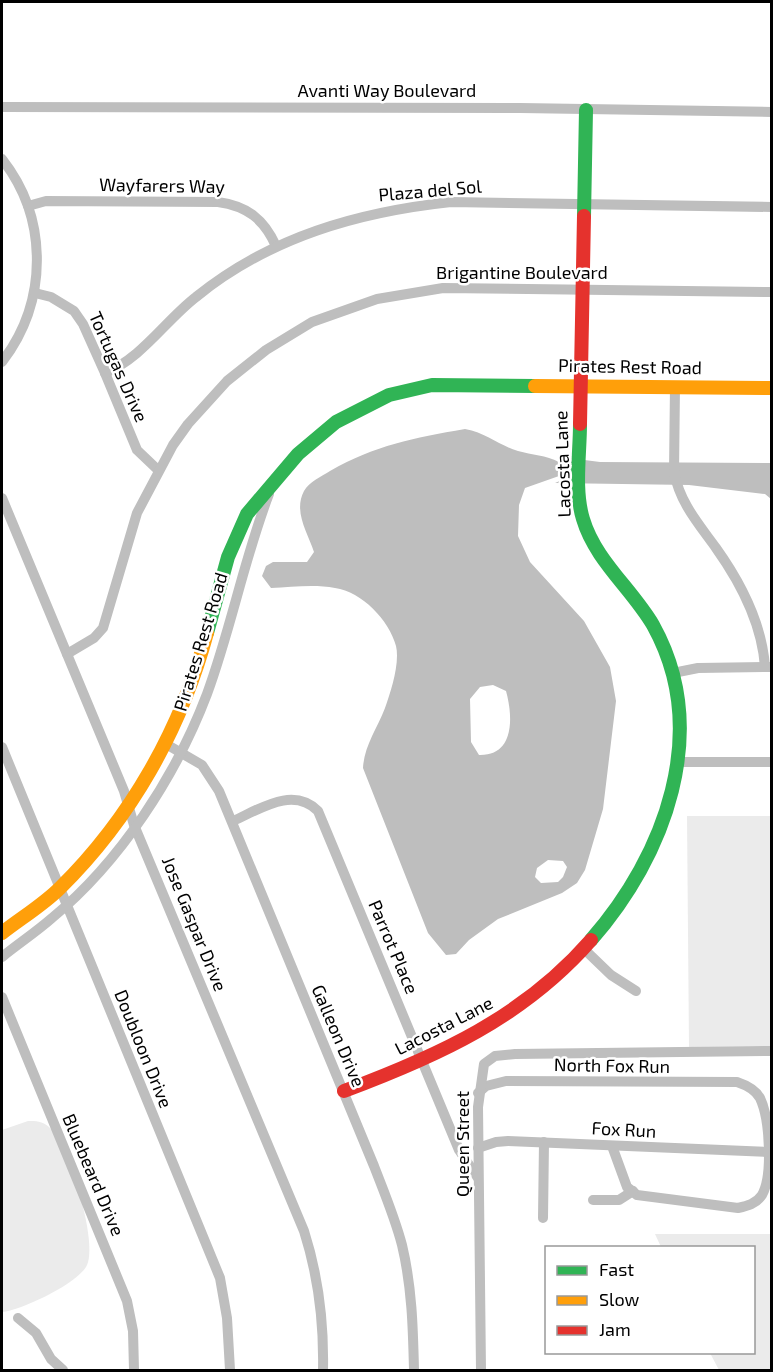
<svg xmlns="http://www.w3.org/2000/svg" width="773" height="1372" viewBox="0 0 773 1372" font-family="'Exo 2',sans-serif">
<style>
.green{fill:#ebebeb}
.water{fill:#bebebe;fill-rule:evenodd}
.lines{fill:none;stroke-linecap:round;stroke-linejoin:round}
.street{stroke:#bebebe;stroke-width:10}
.fast{stroke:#30b455;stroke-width:14}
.slow{stroke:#ff9f0a;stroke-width:14}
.jam{stroke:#e5322d;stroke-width:14}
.labels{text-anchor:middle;stroke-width:5;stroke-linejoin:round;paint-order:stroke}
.street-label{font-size:18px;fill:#000;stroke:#fff}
</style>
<rect width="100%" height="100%" fill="#fff"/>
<g class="green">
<path d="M 687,816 L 771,816 L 771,1046 L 689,1047 Z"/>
<path d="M 28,1121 C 36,1121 42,1121 49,1127 C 68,1144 98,1240 87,1265 C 79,1283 22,1310 2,1312 L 2,1130 Z"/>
<path d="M 655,1234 L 771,1234 L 771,1370 L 719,1370 L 710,1353 L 754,1352 L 754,1248 L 661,1247 Z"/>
</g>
<g class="water">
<path d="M 465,429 C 487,433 498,445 518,451 C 532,455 546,455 559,462 L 561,472 L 559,476 L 525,488 L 519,505 L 518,536 L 530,562 L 584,621 L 610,667 L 616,701 L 603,809 L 585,870 L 577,883 L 562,893 L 498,919 L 469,940 L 456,954 L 446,955 L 428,933 L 363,768 C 364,746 377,729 385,708 C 391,691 400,663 396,646 C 389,620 362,592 335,588 C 315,584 292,587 271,588 L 262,576 L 266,566 L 273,562 L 307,562 L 314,552 C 308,533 293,512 304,491 C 309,482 322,476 330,471 C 376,445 413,438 465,429 ZM 493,685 L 506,691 C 513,716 515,756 479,755 L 471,742 L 470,699 L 480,687 ZM 548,860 L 563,861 L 567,867 L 563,877 L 558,882 L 541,883 L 535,877 L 537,868 Z"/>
<path d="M 561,457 L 600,462 L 771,463 L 771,499 L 765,494 L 689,485 L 555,483 L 562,480 L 566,472 Z"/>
</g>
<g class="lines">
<g class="street">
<path d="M 2,107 L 520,108 L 772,112"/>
<path d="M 2,159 C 49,219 48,302 2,362"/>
<path d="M 28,206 L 46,201 L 218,202 C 247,206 264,219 276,246"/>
<path d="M 35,293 L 51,297 L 74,311 L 83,324 L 105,373 L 137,450 L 158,470"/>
<path d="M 105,373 C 142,358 165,321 196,297 C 270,237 358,212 451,202 L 772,207"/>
<path d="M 675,386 L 674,472 C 680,503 698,523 716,548 C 741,583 762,624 765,667"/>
<path d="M 2,498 L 124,791 L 134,825 L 304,1231 C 319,1278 324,1322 323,1370"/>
<path d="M 67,654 L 94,638 L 103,628 L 137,513 L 173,445 L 188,424 L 227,381 L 266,350 L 312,322 L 377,299 L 443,288 L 772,292"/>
<path d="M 673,673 L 698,668 L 771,667"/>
<path d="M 166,744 L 202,765 L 219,791 L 374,1166 C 384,1192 395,1218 402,1245 C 412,1287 413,1328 414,1370"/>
<path d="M 2,747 L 220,1278 L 227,1318 L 230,1370"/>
<path d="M 680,762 L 772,762"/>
<path d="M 233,821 C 260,809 293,786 318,811 L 459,1150 L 478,1178"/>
<path d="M 584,949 L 611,975 L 636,991"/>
<path d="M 2,957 C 18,944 36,932 52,918 C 120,862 176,776 207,694 C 231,629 244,559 269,494"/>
<path d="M 2,997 L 127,1301 L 133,1331 L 134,1370"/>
<path d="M 478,1093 L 486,1086 L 506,1081 L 737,1082 C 746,1085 755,1089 760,1098 C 770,1119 773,1176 762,1195 C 756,1204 747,1206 738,1208 L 637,1195 L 627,1187 L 612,1146"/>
<path d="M 478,1148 L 496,1142 L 508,1141 L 769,1152"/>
<path d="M 593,1200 L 619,1200 L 633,1191"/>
<path d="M 543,1218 L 544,1142"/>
<path d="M 18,1318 L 36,1333 L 51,1359 L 63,1370"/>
<path d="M 481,1370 L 478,1107 L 484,1064 L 495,1056 L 515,1054 L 772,1051"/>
</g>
<g class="fast">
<path d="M 584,216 L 586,110"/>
<path d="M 580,424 C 580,454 574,490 583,519 C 595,560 632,589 653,625 C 712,731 665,856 591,940"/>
<path d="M 207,633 L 228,557 L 247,514 L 298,454 L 336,422 L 389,395 L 432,385 L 535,386"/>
</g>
<g class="slow">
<path d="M 535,386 L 772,388"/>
<path d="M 2,933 C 21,918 43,905 60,888 C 131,818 181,729 207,633"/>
</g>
<g class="jam">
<path d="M 580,424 L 584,216"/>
<path d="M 344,1091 C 438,1056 524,1017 591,940"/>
</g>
</g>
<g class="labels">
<g class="street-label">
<text x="387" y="97">Avanti Way Boulevard</text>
<text transform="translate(162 186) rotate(1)" y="6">Wayfarers Way</text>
<text transform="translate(430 191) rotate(-5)" y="6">Plaza del Sol</text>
<text x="522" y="279">Brigantine Boulevard</text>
<text transform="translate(118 367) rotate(66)" y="6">Tortugas Drive</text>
<text transform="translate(630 367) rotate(1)" y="6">Pirates Rest Road</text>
<text transform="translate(563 464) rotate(-92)" y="6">Lacosta Lane</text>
<text transform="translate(201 642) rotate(-73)" y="6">Pirates Rest Road</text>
<text transform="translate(194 924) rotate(68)" y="6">Jose Gaspar Drive</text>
<text transform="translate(393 947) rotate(67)" y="6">Parrot Place</text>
<text transform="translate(444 1026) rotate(-27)" y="6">Lacosta Lane</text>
<text transform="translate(338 1036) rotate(67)" y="6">Galleon Drive</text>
<text transform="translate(143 1049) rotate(68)" y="6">Doubloon Drive</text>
<text transform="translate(612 1066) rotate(1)" y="6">North Fox Run</text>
<text transform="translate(624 1130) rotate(3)" y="6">Fox Run</text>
<text transform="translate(463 1144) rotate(-90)" y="6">Queen Street</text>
<text transform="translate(93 1175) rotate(67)" y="6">Bluebeard Drive</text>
</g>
</g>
<rect width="773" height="1372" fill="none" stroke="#000000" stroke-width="6"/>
<rect x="545" y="1246" width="210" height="108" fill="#ffffff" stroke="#999999" stroke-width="1.5"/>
<rect x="557" y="1266" width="30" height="9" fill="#30b455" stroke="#999999" stroke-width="1.5"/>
<text x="599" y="1276" font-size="18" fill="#000000">Fast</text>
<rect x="557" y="1296" width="30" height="9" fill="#ff9f0a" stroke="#999999" stroke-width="1.5"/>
<text x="599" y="1306" font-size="18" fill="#000000">Slow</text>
<rect x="557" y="1326" width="30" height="9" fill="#e5322d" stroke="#999999" stroke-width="1.5"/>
<text x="599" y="1336" font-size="18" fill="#000000">Jam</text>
</svg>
